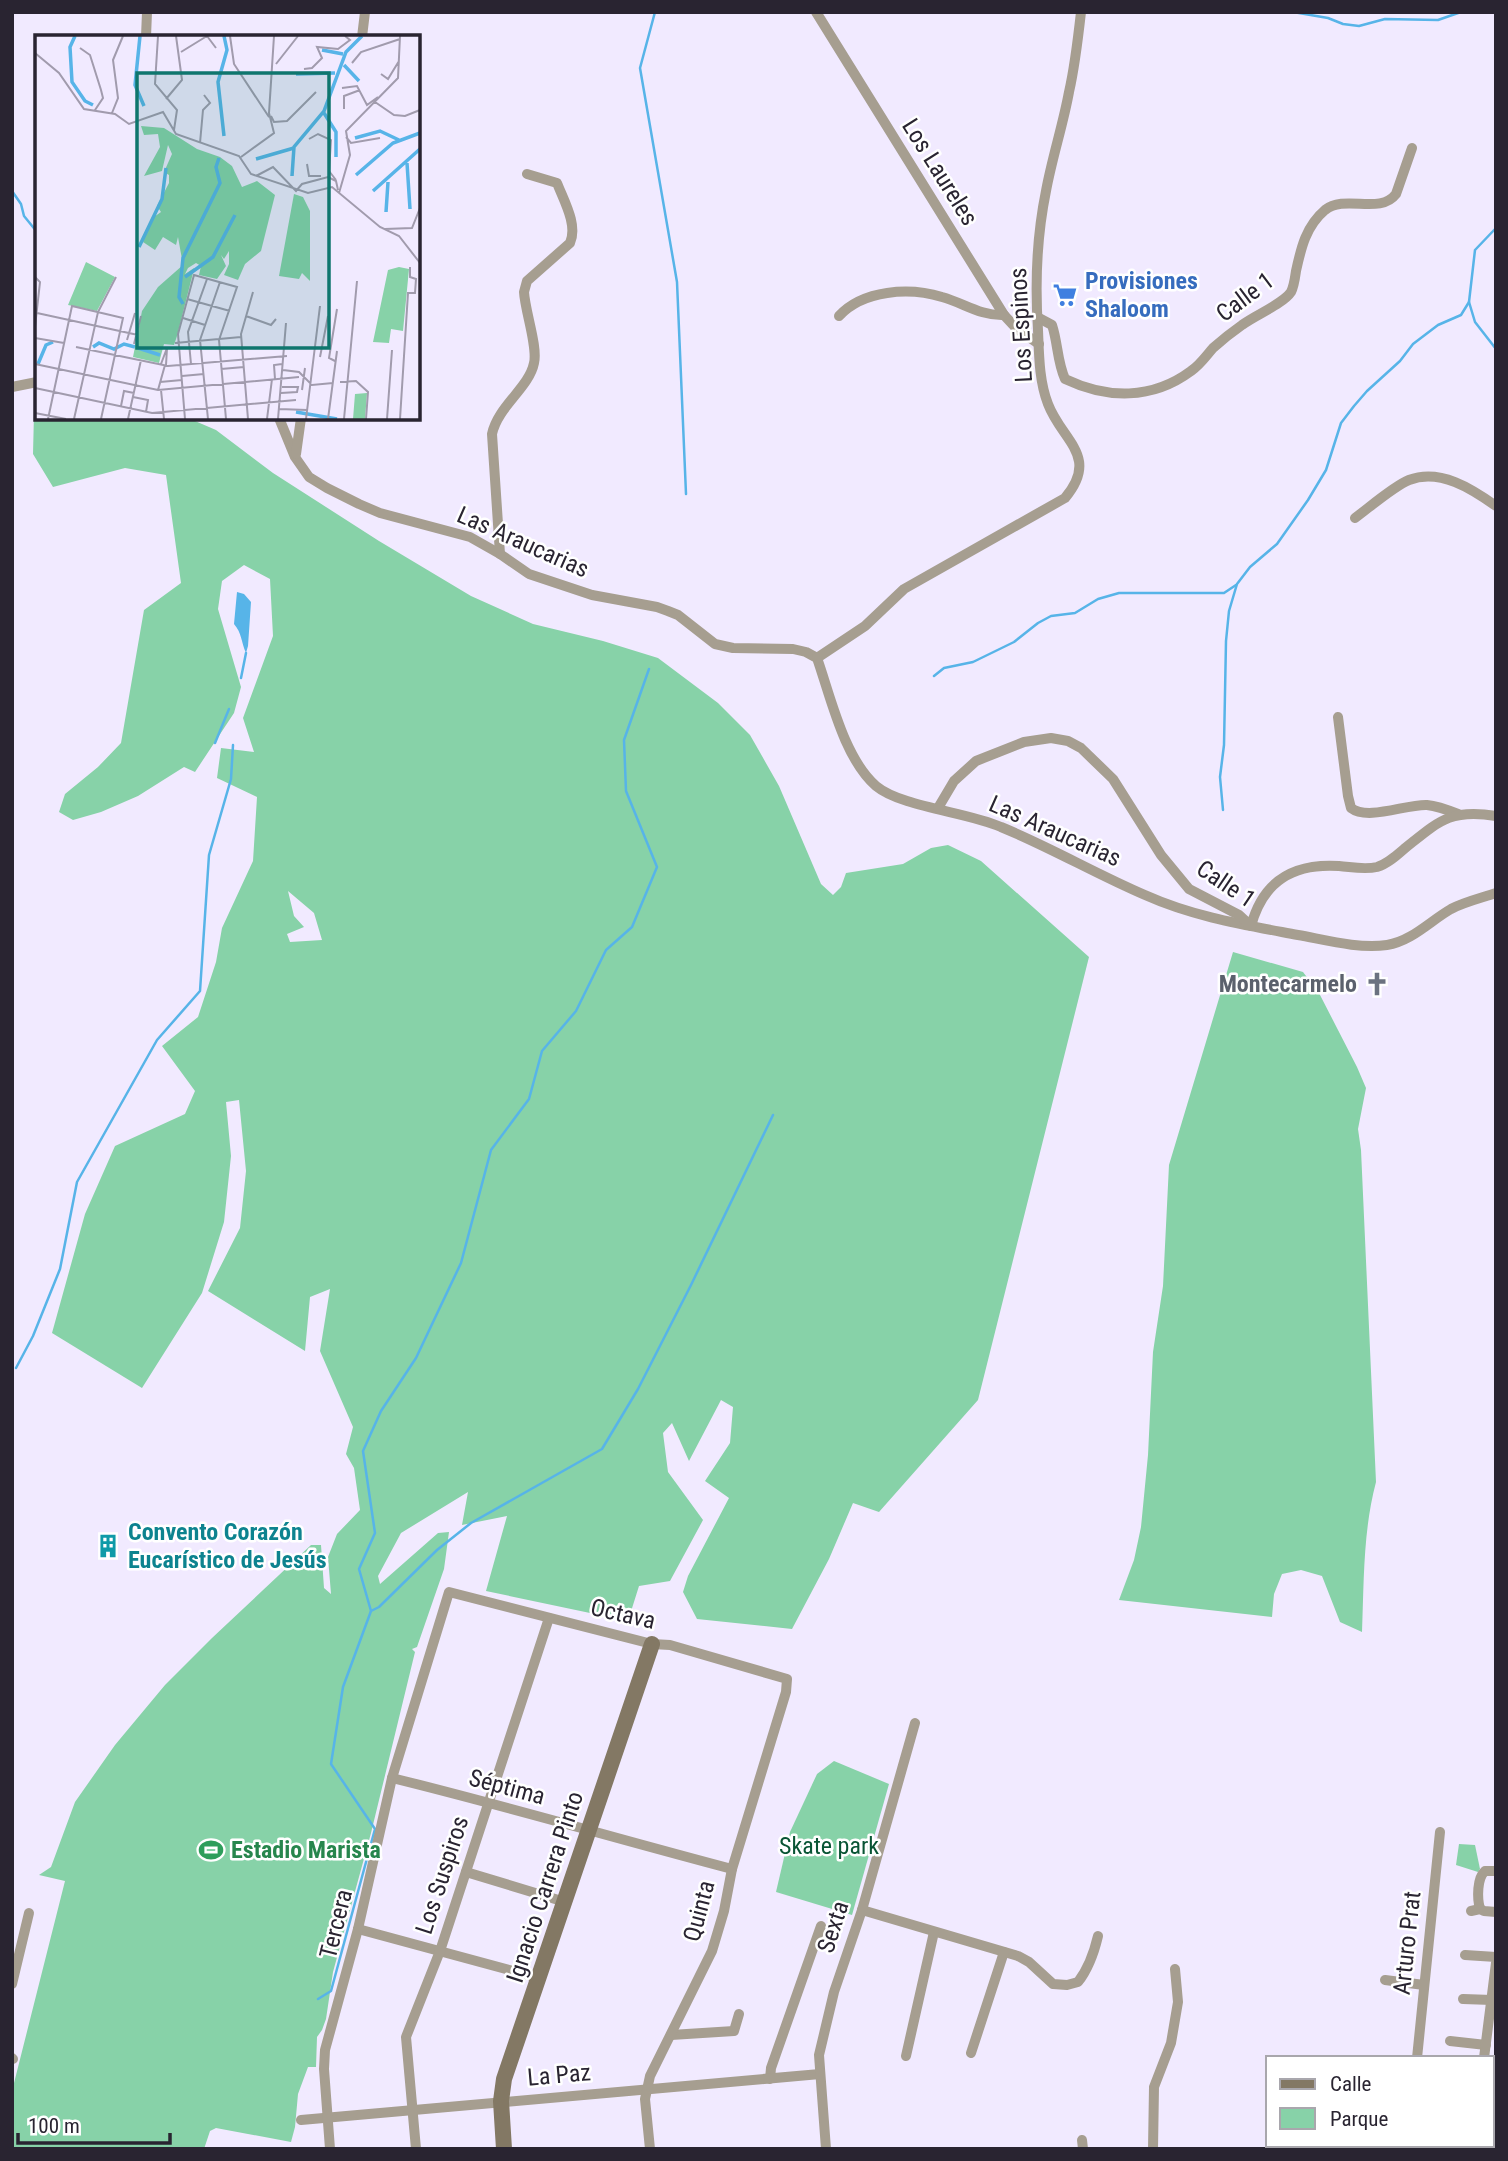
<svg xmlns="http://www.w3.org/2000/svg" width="1508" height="2161" viewBox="0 0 1508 2161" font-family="'Roboto Condensed',sans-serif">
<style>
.green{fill:#87d2a8;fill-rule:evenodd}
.water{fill:#57b4e8}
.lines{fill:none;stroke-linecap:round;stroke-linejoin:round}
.stream{stroke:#57b4e8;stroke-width:2.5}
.street{stroke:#a69e90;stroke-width:10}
.secondary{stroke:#837864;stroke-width:16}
.labels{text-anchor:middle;stroke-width:5;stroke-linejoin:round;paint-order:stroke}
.street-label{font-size:24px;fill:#292431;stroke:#fff}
.shop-label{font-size:24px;font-weight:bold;fill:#366cbe;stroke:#fff;text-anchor:start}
.worship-label{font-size:24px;font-weight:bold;fill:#5b616d;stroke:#fff;text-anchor:end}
.culture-label{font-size:24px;font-weight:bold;fill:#0d838f;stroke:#fff;text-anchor:start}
.park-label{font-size:24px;fill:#085434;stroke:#fff}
.leisure-label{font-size:24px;font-weight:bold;fill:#27864d;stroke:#fff;text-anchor:start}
.inset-river{fill:none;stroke:#57b4e8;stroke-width:3.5}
.inset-road{fill:none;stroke:#a19bad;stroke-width:2}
.view{fill:#0f766e;fill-opacity:0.15;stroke:#0f766e;stroke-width:3.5}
.inset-edge{fill:none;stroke:#292431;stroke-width:3.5}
</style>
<rect width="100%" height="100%" fill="#f1eaff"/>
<g class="green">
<path d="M 34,413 L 37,413 L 37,418 L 138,418 L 195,421 L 216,430 L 273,473 L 379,541 L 471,596 L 533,624 L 603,641 L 658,658 L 718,703 L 750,735 L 779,786 L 821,884 L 833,895 L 841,887 L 846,873 L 903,864 L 931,848 L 948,845 L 981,861 L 1089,957 L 978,1400 L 879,1512 L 853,1503 L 829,1559 L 792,1629 L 697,1619 L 683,1592 L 688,1576 L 729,1498 L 705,1481 L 730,1443 L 733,1407 L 721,1400 L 689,1461 L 672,1423 L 663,1433 L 668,1472 L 703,1520 L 670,1581 L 639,1586 L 628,1621 L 486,1591 L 507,1516 L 462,1525 L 468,1492 L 401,1533 L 378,1576 L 380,1584 L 438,1533 L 449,1532 L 444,1569 L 417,1647 L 412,1649 L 415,1652 L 371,1833 L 333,1972 L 326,2019 L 322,2030 L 317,2037 L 316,2067 L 308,2067 L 298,2094 L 295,2127 L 291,2142 L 216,2128 L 210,2131 L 204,2149 L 12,2149 L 12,2091 L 65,1881 L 39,1875 L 51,1867 L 75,1802 L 115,1745 L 165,1685 L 212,1638 L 311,1545 L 321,1545 L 324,1588 L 331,1594 L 328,1557 L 337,1534 L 360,1510 L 354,1468 L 346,1454 L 353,1427 L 320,1351 L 330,1289 L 310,1297 L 305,1351 L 208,1291 L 240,1228 L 246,1171 L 239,1100 L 226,1102 L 231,1156 L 224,1222 L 202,1293 L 142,1388 L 52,1333 L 85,1214 L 115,1146 L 185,1114 L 195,1091 L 162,1046 L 198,1017 L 216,962 L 222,928 L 253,861 L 257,797 L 217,778 L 221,748 L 254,752 L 243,718 L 273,636 L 270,579 L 244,565 L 222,581 L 218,609 L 241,687 L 234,713 L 195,772 L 184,767 L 138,796 L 101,812 L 73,820 L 59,812 L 65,794 L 98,767 L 121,743 L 144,610 L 181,583 L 166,475 L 125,468 L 53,487 L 33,454 ZM 288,891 L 314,913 L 322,940 L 290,942 L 287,934 L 304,927 L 294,916 Z"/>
<path d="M 1233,952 L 1303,972 L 1319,993 L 1357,1067 L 1366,1088 L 1358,1129 L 1361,1150 L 1376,1482 C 1363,1531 1364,1581 1362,1632 L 1340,1622 L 1322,1576 L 1301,1570 L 1282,1574 L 1274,1594 L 1272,1617 L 1119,1600 L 1134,1560 L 1141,1527 L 1148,1455 L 1153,1352 L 1163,1286 L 1169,1165 Z"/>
<path d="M 834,1761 L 889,1784 L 852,1915 L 776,1892 L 790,1832 L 817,1774 Z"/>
<path d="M 1459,1844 L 1475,1845 L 1480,1869 L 1478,1872 L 1456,1865 Z"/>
</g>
<path class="water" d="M 237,592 L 244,594 L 251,602 L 248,646 L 246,653 C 241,642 242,633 234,624 Z"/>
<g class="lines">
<g class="stream">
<path d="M 655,12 L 640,68 L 677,282 L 686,494"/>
<path d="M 1293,12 L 1328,18 L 1343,24 L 1359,26 L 1385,19 L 1438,20 L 1461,12"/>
<path d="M 12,191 L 21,204 L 24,216 L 37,232"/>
<path d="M 1469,302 L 1475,322 L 1496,349"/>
<path d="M 934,676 L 944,668 L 973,662 L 1014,642 L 1038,623 L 1051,616 L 1075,613 L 1098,599 L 1119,593 L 1224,593 L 1236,585"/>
<path d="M 241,678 L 246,653"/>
<path d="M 215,743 L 229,709"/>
<path d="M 1223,810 L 1220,777 L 1224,745 L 1226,641 L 1229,611 L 1237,584 L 1250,567 L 1277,544 L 1308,500 L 1326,470 L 1341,423 L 1354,406 L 1367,391 L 1400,361 L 1413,344 L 1438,325 L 1461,315 L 1469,302 L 1475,250 L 1496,228"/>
<path d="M 16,1368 L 33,1336 L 60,1269 L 77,1182 L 157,1040 L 200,991 L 209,855 L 231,779 L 233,745"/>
<path d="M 371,1611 L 379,1607 L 437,1550 L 471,1523 L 602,1449 L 638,1389 L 691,1285 L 773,1115"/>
<path d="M 318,1999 L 331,1991 L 375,1829 L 331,1764 L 343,1687 L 371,1611 L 359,1569 L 375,1533 L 363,1451 L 381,1411 L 416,1358 L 461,1263 L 491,1150 L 529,1099 L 542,1051 L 576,1011 L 606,950 L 632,927 L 657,867 L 626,791 L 624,740 L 649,669"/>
</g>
<g class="street">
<path d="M 816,12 L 1004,315 L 1017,329 L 1039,344"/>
<path d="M 146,37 L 147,12"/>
<path d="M 362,37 L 365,12"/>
<path d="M 839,316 C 863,290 909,287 942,297 C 964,303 980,316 1004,315"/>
<path d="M 1037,317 L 1052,325 C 1058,343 1057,361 1065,379 C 1107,399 1152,400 1191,371 C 1200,365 1206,356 1213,348 C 1222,340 1232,332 1242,325 C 1255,315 1283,304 1291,292 C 1294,286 1295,278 1296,271 C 1301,248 1306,226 1325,210 C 1345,194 1380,215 1396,194 L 1412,148"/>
<path d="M 12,387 L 37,382"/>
<path d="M 279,418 L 295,457 L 309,477 L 327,488 L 359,504 L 380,513 L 470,537 L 500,554 L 529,574 L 592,595 L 657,607 L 668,611 L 678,615 L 715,644 L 733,648 L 793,649 L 806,652 L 817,658 C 831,698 844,758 876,786 C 901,807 968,812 1001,827 C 1050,847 1096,874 1145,895 C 1194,917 1245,925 1298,935 C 1326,940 1358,949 1387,945 C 1412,941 1430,921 1451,909 C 1464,902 1481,898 1496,893"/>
<path d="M 296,454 L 301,418"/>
<path d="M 1355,518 C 1370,507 1394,486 1409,480 C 1440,468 1472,489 1496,506"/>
<path d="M 500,554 L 492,434 C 498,406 529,388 534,363 C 538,347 525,311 524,292 L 527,281 L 570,243 C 578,225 564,201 557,183 L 527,174"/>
<path d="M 817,658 L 865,626 L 904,589 L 1065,498 C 1100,456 1062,441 1048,404 C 1039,381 1039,354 1038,330 C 1035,285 1037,235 1046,191 C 1052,158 1063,125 1069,92 C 1075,66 1078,39 1081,12"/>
<path d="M 1338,717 L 1348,796 L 1351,808 C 1368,821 1406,804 1427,805 C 1438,806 1448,810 1458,814"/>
<path d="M 938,808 L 954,781 L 976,761 L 1024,742 L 1051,738 L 1068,741 L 1081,748 L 1113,779 L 1161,855 L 1189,889 L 1239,915 L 1251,926 C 1263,881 1293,863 1339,866 C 1352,867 1364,870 1377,867 C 1387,864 1396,856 1404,849 C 1438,822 1450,808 1496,816"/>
<path d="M 392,1778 C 506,1806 618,1839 732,1869"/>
<path d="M 466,1872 L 565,1902"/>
<path d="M 1480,1909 C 1477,1898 1477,1878 1485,1871 L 1496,1871"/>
<path d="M 862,1910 L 1018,1956 L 1029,1962 L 1053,1984 L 1067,1985 L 1078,1982 C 1089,1968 1094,1953 1098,1936"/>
<path d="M 1471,1911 L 1480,1909 L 1484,1911 L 1496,1912"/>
<path d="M 358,1929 L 539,1978"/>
<path d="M 1465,1955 L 1496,1957"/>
<path d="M 1385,1980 L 1424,1985"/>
<path d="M 12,1984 L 29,1913"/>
<path d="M 1463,1999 L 1492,2000"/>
<path d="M 671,2035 L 734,2031 L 739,2014"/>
<path d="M 1450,2041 L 1486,2045"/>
<path d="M 971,2053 L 1004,1952"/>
<path d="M 906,2056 L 934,1932"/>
<path d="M 12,2058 L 13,2059"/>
<path d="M 1417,2058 L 1440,1832"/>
<path d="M 1484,2058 L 1496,1963"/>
<path d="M 770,2079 L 771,2068 L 821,1926"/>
<path d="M 301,2120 L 820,2074"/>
<path d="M 1082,2140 L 1083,2149"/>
<path d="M 1369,2145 L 1385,2149"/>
<path d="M 1490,2145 L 1493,2149"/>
<path d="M 330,2149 L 324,2069 L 325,2050 L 358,1929 L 392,1778 L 449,1592 L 652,1644 L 670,1645 L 787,1679 L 786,1692 L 732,1869 L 724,1911 L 712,1951 L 650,2076 L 645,2099 L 650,2149"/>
<path d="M 416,2149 L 406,2037 L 440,1951 L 549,1618"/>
<path d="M 826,2149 L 819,2055 L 834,1992 L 862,1910 L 915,1723"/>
<path d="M 1153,2149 L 1154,2087 L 1171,2043 L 1178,2002 L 1175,1969"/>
<path d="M 1405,2149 L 1406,2145"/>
<path d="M 1474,2149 L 1474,2145"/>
</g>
<path class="secondary" d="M 504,2149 L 501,2101 L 504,2079 L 652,1644"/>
</g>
<defs>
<g id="supermarket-bare" transform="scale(1.89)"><path d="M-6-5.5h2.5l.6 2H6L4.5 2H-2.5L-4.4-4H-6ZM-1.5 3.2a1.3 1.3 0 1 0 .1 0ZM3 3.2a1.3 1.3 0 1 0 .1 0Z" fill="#3f7fe0" stroke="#fff" stroke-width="2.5" paint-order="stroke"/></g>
<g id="church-bare" transform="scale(1.89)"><path d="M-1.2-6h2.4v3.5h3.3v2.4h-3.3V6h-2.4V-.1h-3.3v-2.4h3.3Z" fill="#6b7280" stroke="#fff" stroke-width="2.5" paint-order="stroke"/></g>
<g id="building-bare" transform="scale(1.89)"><path d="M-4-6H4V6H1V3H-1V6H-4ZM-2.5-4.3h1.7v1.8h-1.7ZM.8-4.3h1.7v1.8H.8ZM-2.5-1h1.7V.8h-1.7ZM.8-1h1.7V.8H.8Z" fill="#0f9aa8" stroke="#fff" stroke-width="2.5" paint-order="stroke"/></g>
<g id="stadium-bare" transform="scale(1.89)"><path d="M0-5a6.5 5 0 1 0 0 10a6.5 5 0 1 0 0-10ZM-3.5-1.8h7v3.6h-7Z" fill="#2e9e5b" stroke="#fff" stroke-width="2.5" paint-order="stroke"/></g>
</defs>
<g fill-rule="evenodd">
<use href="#supermarket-bare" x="1065" y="295"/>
<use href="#church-bare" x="1377" y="984"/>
<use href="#building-bare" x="108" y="1546"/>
<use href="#stadium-bare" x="211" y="1850"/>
</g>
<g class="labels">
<g class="street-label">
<text transform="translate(940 172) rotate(58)" y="8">Los Laureles</text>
<text transform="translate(1245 297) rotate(-37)" y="8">Calle 1</text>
<text transform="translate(1021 325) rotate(-93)" y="8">Los Espinos</text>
<text transform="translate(523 542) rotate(24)" y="8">Las Araucarias</text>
<text transform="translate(1055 831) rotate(24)" y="8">Las Araucarias</text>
<text transform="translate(1226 884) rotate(34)" y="8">Calle 1</text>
<text transform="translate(623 1614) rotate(13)" y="8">Octava</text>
<text transform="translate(507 1787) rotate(15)" y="8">Séptima</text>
<text transform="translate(442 1875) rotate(-72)" y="8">Los Suspiros</text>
<text transform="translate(545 1887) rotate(-72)" y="8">Ignacio Carrera Pinto</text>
<text transform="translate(699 1911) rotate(-75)" y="8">Quinta</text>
<text transform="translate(336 1924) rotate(-76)" y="8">Tercera</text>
<text transform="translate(833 1927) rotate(-72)" y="8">Sexta</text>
<text transform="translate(1407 1943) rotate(-84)" y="8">Arturo Prat</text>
<text transform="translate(559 2075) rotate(-5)" y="8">La Paz</text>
</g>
<g class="shop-label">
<text x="1085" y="289">Provisiones<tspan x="1085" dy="28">Shaloom</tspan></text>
</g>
<g class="worship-label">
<text x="1357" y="992">Montecarmelo</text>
</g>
<g class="culture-label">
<text x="128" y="1540">Convento Corazón<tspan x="128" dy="28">Eucarístico de Jesús</tspan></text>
</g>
<g class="park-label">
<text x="829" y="1854">Skate park</text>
</g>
<g class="leisure-label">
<text x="231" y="1858">Estadio Marista</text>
</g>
</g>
<g transform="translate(35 35)">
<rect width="385" height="385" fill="#f1eaff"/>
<path d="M 106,91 L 129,93 L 162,114 L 185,122 L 197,131 L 207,152 L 222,146 L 240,160 L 226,216 L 210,229 L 203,245 L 189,240 L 194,229 L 194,216 L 189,224 L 186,220 L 191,231 L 182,244 L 164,240 L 166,231 L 161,228 L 153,233 L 150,239 L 159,233 L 158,238 L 142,301 L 139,310 L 129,309 L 124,328 L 98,322 L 107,276 L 123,252 L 148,230 L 143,202 L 141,210 L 128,202 L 120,215 L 108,207 L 116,184 L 126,177 L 122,171 L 134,148 L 134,140 L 129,137 L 137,119 L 133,110 L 127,136 L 109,141 L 125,112 L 123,99 L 109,100 ZM 259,159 L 268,162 L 275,176 L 275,246 L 267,238 L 264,244 L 244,241 ZM 51,227 L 80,242 L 62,276 L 33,270 ZM 364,232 L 374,234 L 368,296 L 356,294 L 354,308 L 338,307 L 353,235 ZM 332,358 L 330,384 L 318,384 L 320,359 Z" fill="#87d2a8"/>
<path class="inset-river" d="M 40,1 L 35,12 L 37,47 L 50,66 L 58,70M 105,1 L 100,50 L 109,71M 189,1 L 192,15 L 183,47 L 189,101M 287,15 L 308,19M 309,30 L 324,46M 261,39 L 300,38M 289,78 L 301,97 L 301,122M 320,103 L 345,96 L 364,105M 221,124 L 259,113M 372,128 L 375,174M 321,140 L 358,108 L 385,98M 257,141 L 259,112 L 289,76 L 311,17 L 327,1M 338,156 L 385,114M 351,177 L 353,147M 104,212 L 127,164 L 131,133M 150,242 L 178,222 L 200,180M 148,269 L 144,262 L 148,223 L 185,148 L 181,132 L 184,123M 58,312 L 64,308 L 79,314 L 89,309 L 100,312M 103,313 L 125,320M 3,329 L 11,310 L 18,307M 261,377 L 302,384"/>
<path class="inset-road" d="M 123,1 L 120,49 L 142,75 L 139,95M 195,1 L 199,29 L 234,82M 45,13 L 55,20 L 66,55 L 68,63 L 60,75M 146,17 L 172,1 L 181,13M 0,18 L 24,38 L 49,74 L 80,79 L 94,89 L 128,77 L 141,99 L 204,121 L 216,139 L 273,158 L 297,152 L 345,192 L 364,201 L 385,228M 317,28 L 326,17 L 365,4M 241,29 L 263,1M 269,34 L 277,33 L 287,23 L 282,12 L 303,14 L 315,5 L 310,1M 346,39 L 353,44 L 364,26M 307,53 L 322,51 L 332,70 L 343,62M 131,64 L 147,45 L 141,1M 340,67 L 359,80 L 370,81 L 385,75M 309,74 L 309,61 L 325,55M 77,78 L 83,63 L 78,25 L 88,1M 236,81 L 239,87 L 252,86 L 281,57M 311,102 L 316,108 L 345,103M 274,104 L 283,99 L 296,105 L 294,136 L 301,145M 165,108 L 168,75 L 175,68 L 169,60M 206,122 L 239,98 L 234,78 L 239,1M 272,129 L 274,141 L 286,141M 221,141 L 238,132 L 261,156 L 267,149 L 293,142 L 301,146 L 303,155M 304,158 L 315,120 L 311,96 L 363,43 L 365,1M 350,194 L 377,193 L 385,173M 0,242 L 5,247 L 0,292M 152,264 L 195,276M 2,278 L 103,300M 211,281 L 236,290 L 241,284M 148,283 L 170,290M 0,303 L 29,308M 92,305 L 100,278M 140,308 L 206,302M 99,309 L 106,281M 41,312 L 133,331 L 252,321M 285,322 L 293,281M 300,326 L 294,323 L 302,274M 0,329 L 123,355 L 264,342M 126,329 L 132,313 L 131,330M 156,329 L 153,297 L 172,244M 186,334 L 209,332M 248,335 L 264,337 L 277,350 L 298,348M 147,341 L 169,339M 240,344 L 239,330 L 247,329M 125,347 L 147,345M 305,347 L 321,346 L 333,357 L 331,384M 0,353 L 117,378 L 261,365M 123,355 L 130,330M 126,355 L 129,384M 267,355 L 270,333M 246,358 L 262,357 L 263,352 L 247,352M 98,362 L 113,365 L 111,377M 86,371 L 89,356 L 99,358M 244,374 L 272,375M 0,378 L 31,384M 13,384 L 37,271 L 88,283 L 66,384M 39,384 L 63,277 L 81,242M 93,384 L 106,325M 150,384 L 143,299 L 159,240 L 202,252 L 184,305 L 191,384M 173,384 L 165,305 L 185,247M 213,384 L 206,299 L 218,257M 232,384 L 237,344M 243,384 L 251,288M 271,384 L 285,271M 293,384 L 302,316M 309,384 L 322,246M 352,384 L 357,315M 365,384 L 373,258 L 380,258 L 381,244 L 375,242 L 375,232"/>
<path class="view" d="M 102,38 L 294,38 L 294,313 L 102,313 Z"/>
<rect width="385" height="385" class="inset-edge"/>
</g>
<rect width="1508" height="2161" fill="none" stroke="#292431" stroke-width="28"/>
<rect x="1266" y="2056" width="228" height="91" fill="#ffffff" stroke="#a9a7ad" stroke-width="2"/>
<rect x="1280" y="2079" width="35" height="10" fill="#837864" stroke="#a9a7ad" stroke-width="2"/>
<text x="1330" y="2091" font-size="21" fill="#292431">Calle</text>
<rect x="1280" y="2108" width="35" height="21" fill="#87d2a8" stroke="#a9a7ad" stroke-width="2"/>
<text x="1330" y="2126" font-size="21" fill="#292431">Parque</text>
<path d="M18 2133v10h152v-10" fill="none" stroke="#292431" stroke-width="3.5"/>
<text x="28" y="2133" font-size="21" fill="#292431" stroke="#ffffff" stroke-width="5" paint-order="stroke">100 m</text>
</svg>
